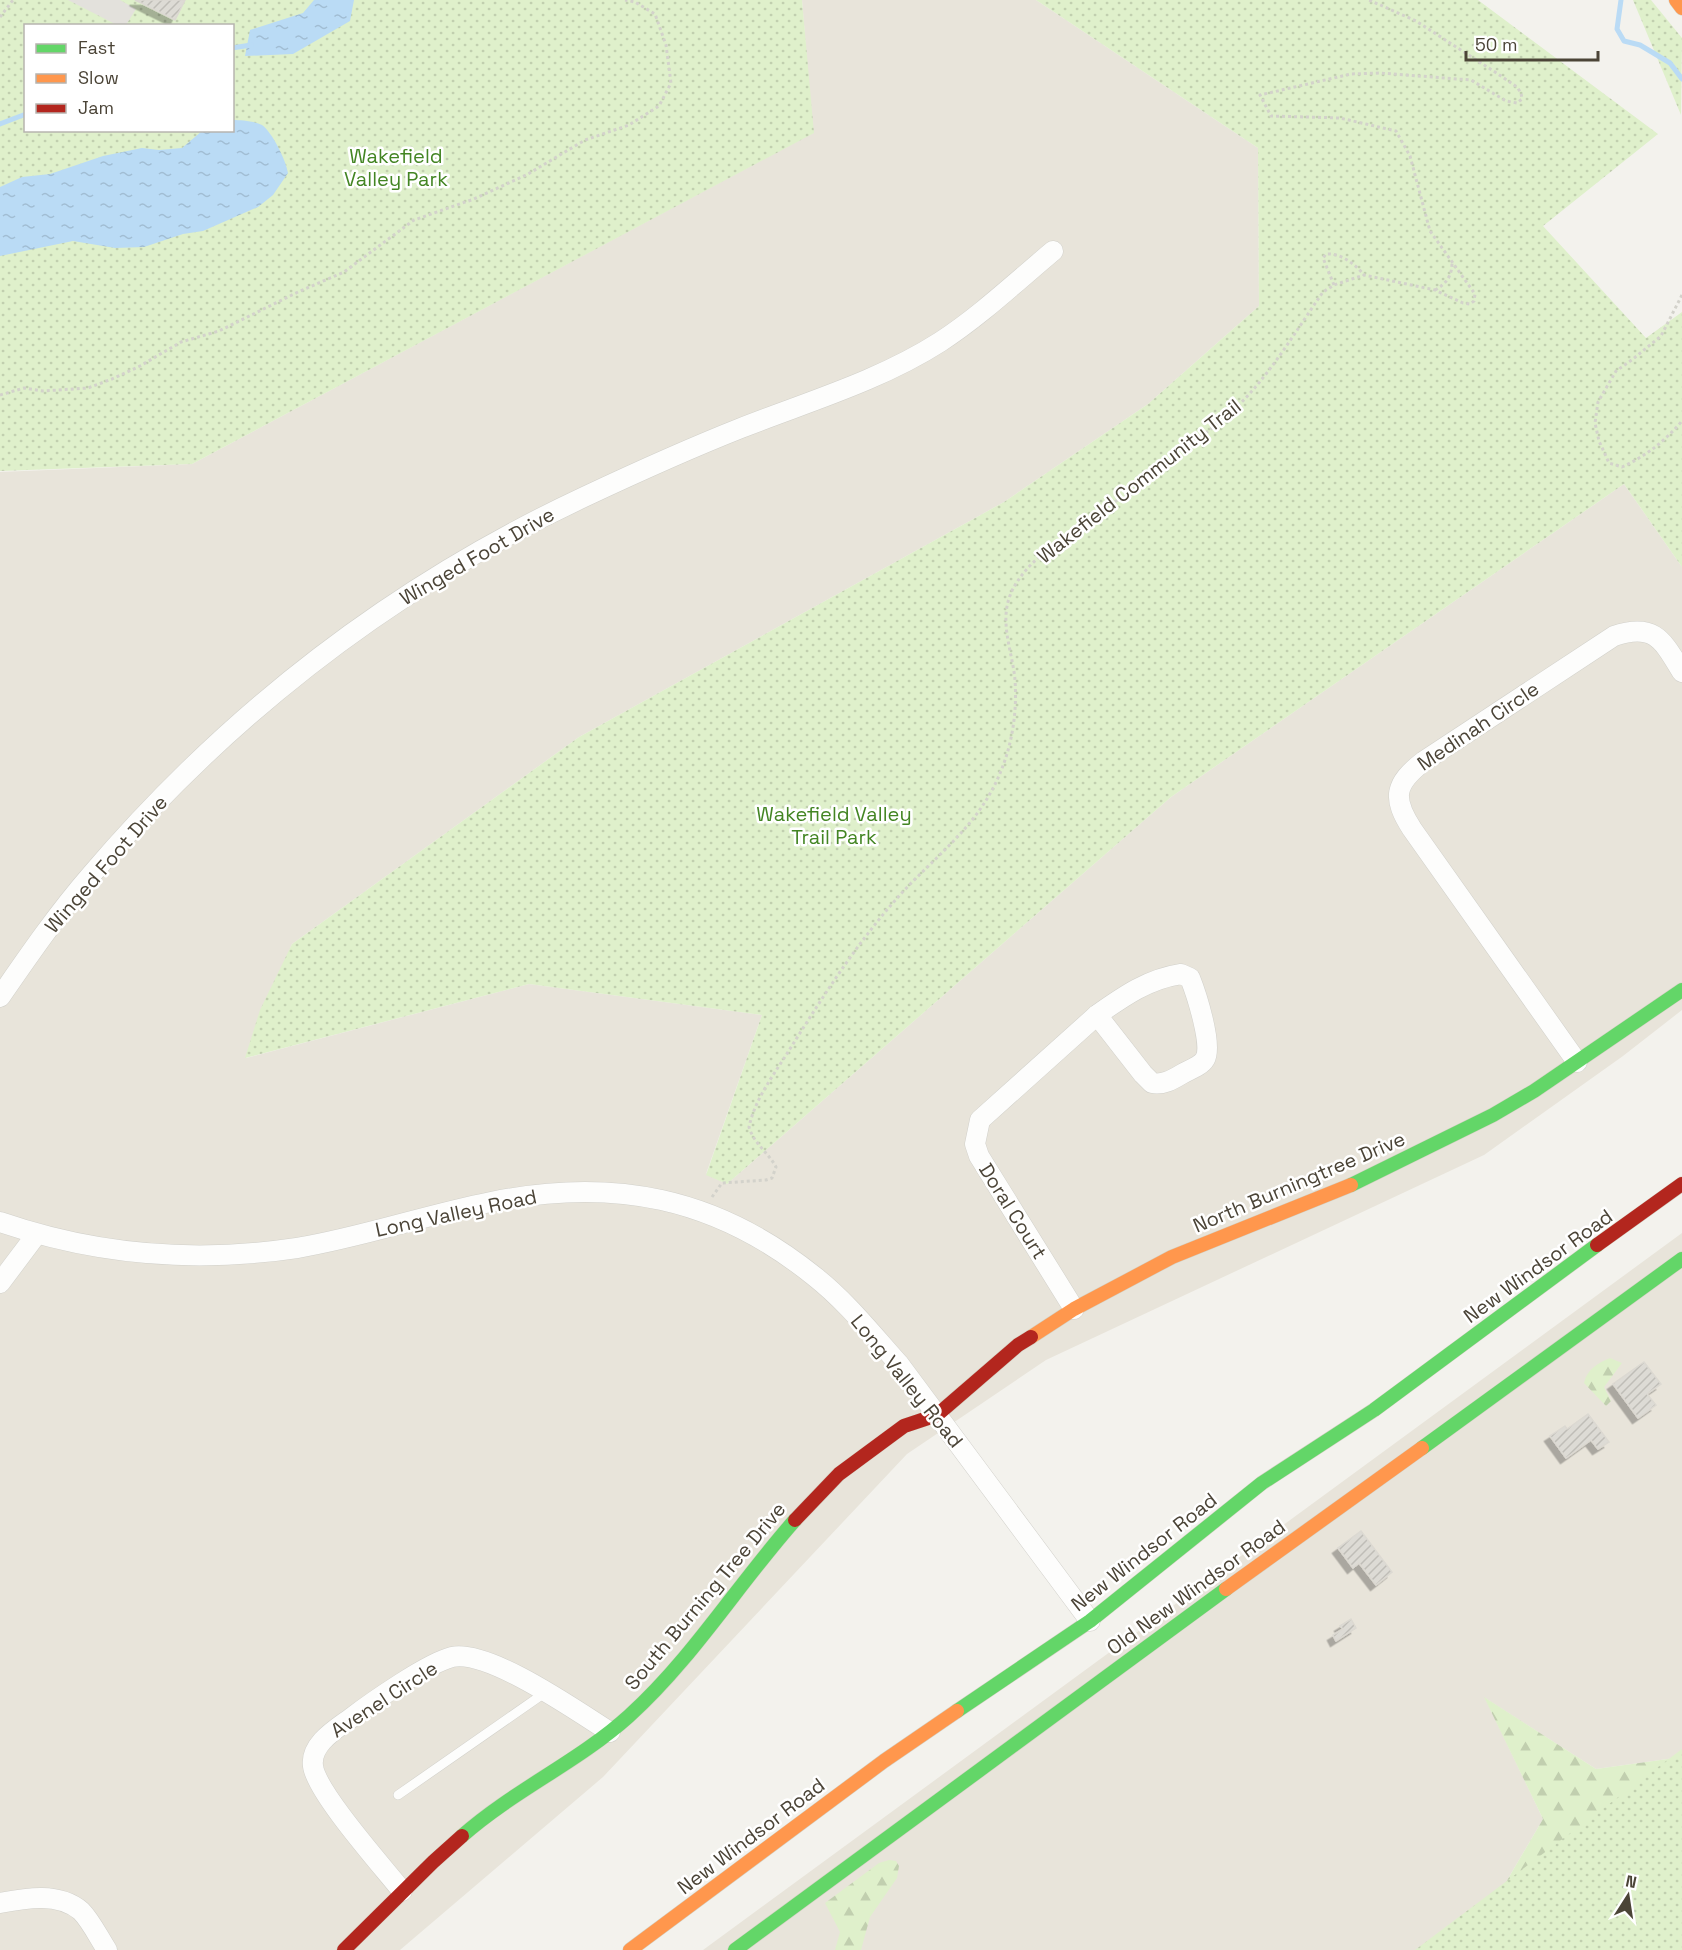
<svg xmlns="http://www.w3.org/2000/svg" width="1682" height="1950" viewBox="0 0 1682 1950" font-family="'Space Grotesk',sans-serif">
<style>
.residential{fill:#e8e4da}
.forest{fill:url(#forest-firs)}
.park{fill:url(#park-dots);fill-rule:evenodd}
.parking{fill:#e3e1dc}
.water{fill:url(#water-ripples)}
.lines{fill:none;stroke-linecap:round;stroke-linejoin:round}
.stream{stroke:#badbf5;stroke-width:5}
.building{fill:url(#building-hatch);stroke:#dcd9d2;stroke-width:1.5;filter:url(#shadow)}
.lane-casing{stroke:#d1d0ca;stroke-width:10}
.street-casing{stroke:#d1d0ca;stroke-width:21}
.fast-casing{stroke:#d3d0c3;stroke-width:15}
.slow-casing{stroke:#d3d0c3;stroke-width:15}
.jam-casing{stroke:#d3d0c3;stroke-width:15}
.path{stroke:#d3d2cb;stroke-width:3;stroke-dasharray:3 3;stroke-linecap:butt}
.lane{stroke:#fdfdfc;stroke-width:9}
.street{stroke:#fdfdfc;stroke-width:20}
.fast{stroke:#63d668;stroke-width:14}
.slow{stroke:#ff974d;stroke-width:14}
.jam{stroke:#b3261e;stroke-width:14}
.labels{text-anchor:middle;stroke-width:5;stroke-linejoin:round;paint-order:stroke}
.park-label{font-size:20px;fill:#438523;stroke:#fff}
.street-label{font-size:20px;fill:#4b4437;stroke:#fff}
</style>
<defs>
<pattern id="forest-firs" width="22" height="20" patternUnits="userSpaceOnUse" patternTransform="scale(1.5)"><rect width="22" height="20" fill="#dff0cb"/><path d="M5 1l3.5 6h-7zM16 11l3.5 6h-7z" fill="#c1cfaf"/></pattern>
<pattern id="park-dots" width="8" height="8" patternUnits="userSpaceOnUse" patternTransform="scale(1.5)"><rect width="8" height="8" fill="#dff0cb"/><path d="M2 2h.1M6 6h.1" fill="none" stroke="#c1cfaf" stroke-width="1.8" stroke-linecap="round"/></pattern>
<pattern id="water-ripples" width="26" height="14" patternUnits="userSpaceOnUse" patternTransform="scale(1.5)"><rect width="26" height="14" fill="#badbf5"/><path d="M2 4q2-2 4 0t4 0M15 11q2-2 4 0t4 0" fill="none" stroke="#a1bdd3"/></pattern>
<pattern id="building-hatch" width="6" height="6" patternUnits="userSpaceOnUse" patternTransform="scale(1.5)"><rect width="6" height="6" fill="#dddbd5"/><path d="M-1 1l2-2M0 6l6-6M5 7l2-2" fill="none" stroke="#bfbdb7"/></pattern>
<filter id="shadow"><feDropShadow dx="-5.5" dy="5.5" stdDeviation="0" flood-color="#0004"/></filter>
</defs>
<rect width="100%" height="100%" fill="#f3f2ed"/>
<g class="residential">
<path d="M 802,0 L 1036,0 L 1258,148 L 1259,306 L 1148,404 L 1004,502 L 579,737 L 292,944 L 246,1058 L 529,984 L 762,1015 L 706,1174 L 727,1184 L 1171,797 L 1624,484 L 1682,567 L 1682,1010 L 1623,1056 L 1484,1155 L 1046,1360 L 907,1454 L 603,1777 L 400,1950 L 0,1950 L 0,472 L 192,464 L 813,133 Z"/>
<path d="M 1682,1233 L 1682,1757 L 1596,1769 L 1485,1698 L 1543,1819 L 1492,1906 L 1427,1950 L 703,1950 Z"/>
</g>
<g class="forest">
<path d="M 1610,1358 L 1622,1363 L 1604,1387 L 1611,1401 L 1606,1406 L 1584,1383 C 1587,1369 1598,1363 1610,1358 Z"/>
<path d="M 1484,1697 L 1596,1769 L 1682,1757 L 1682,1847 L 1664,1813 L 1619,1809 L 1585,1871 L 1647,1950 L 1427,1950 L 1492,1906 L 1543,1819 Z"/>
<path d="M 889,1860 L 896,1861 L 899,1866 L 897,1878 L 870,1917 L 861,1950 L 835,1950 L 840,1932 L 825,1903 L 879,1863 Z"/>
</g>
<g class="park">
<path d="M 0,0 L 802,0 L 814,133 L 192,464 L 0,471 ZM 26,26 L 232,26 L 232,130 L 26,130 Z"/>
<path d="M 1036,0 L 1478,0 L 1658,134 L 1543,226 L 1646,338 L 1682,312 L 1682,567 L 1624,484 L 1171,797 L 727,1184 L 706,1175 L 762,1015 L 529,984 L 245,1058 L 260,1010 L 292,944 L 579,737 L 1004,502 L 1148,404 L 1259,306 L 1258,148 Z"/>
<path d="M 1633,0 L 1651,0 L 1682,38 L 1681,115 Z"/>
<path d="M 1682,1749 L 1682,1950 L 1415,1950 Z"/>
</g>
<path class="parking" d="M 68,0 L 120,0 L 136,9 L 126,25 L 117,25 Z"/>
<g class="water">
<path d="M 314,0 L 354,0 L 350,21 L 293,54 L 245,56 L 250,30 L 303,13 Z"/>
<path d="M 233,120 C 241,120 254,121 262,125 C 272,132 286,160 288,173 L 273,195 L 258,207 L 203,231 L 183,234 L 144,247 L 115,248 L 73,241 L 0,256 L 0,187 L 22,177 L 50,174 L 103,156 L 142,148 L 159,150 L 182,148 L 202,131 L 232,130 Z"/>
</g>
<g class="lines">
<g class="stream">
<path d="M 1621,0 L 1617,29 L 1624,41 L 1640,45 L 1670,63 L 1682,79"/>
<path d="M 232,48 L 251,45"/>
<path d="M 0,124 L 26,114"/>
</g>
</g>
<g class="building">
<path d="M 135,0 L 185,0 L 175,20 Z"/>
<path d="M 1644,1362 L 1661,1384 L 1647,1394 L 1656,1405 L 1638,1418 L 1613,1384 Z"/>
<path d="M 1588,1414 L 1609,1442 L 1598,1449 L 1591,1440 L 1566,1458 L 1550,1436 L 1565,1426 L 1567,1429 Z"/>
<path d="M 1361,1531 L 1392,1572 L 1376,1585 L 1359,1563 L 1353,1568 L 1338,1548 Z"/>
<path d="M 1351,1619 L 1356,1628 L 1336,1641 L 1333,1635 L 1343,1629 L 1340,1626 Z"/>
</g>
<g class="lines">
<g class="lane-casing">
<path id="lane" d="M 398,1795 L 546,1692"/>
</g>
<g class="street-casing">
<g id="street">
<path d="M 1181,974 L 1190,978 C 1196,993 1213,1045 1205,1059 C 1201,1066 1189,1070 1182,1074 C 1172,1080 1163,1085 1152,1083 L 1143,1074 L 1097,1015 C 1124,996 1148,979 1181,974 Z"/>
<path d="M 0,997 C 29,955 58,913 91,875 C 228,714 392,587 584,497 C 635,473 688,449 741,428 C 807,402 879,381 940,342 C 980,316 1016,282 1053,251"/>
<path d="M 1577,1062 L 1412,829 C 1392,798 1394,784 1424,761 L 1614,636 C 1655,622 1663,641 1682,672"/>
<path d="M 0,1222 C 96,1255 197,1263 297,1248 C 363,1237 425,1215 491,1202 C 613,1177 716,1197 814,1276 C 846,1301 872,1334 899,1364 L 1090,1621"/>
<path d="M 0,1283 L 36,1235"/>
<path d="M 1074,1309 L 979,1156 L 975,1144 L 980,1120 L 1097,1015"/>
<path d="M 402,1891 C 383,1867 316,1792 313,1766 C 310,1744 336,1729 351,1718 C 372,1702 428,1663 452,1657 C 489,1649 578,1712 610,1732"/>
<path d="M 0,1903 C 26,1898 59,1892 81,1911 C 91,1921 99,1938 107,1950"/>
</g>
</g>
<g class="fast-casing">
<g id="fast">
<path d="M 1351,1185 L 1493,1115 L 1534,1091 L 1682,990"/>
<path d="M 1422,1448 L 1682,1259"/>
<path d="M 957,1711 L 1090,1621 L 1262,1483 L 1374,1410 L 1597,1245"/>
<path d="M 462,1836 C 514,1790 578,1762 629,1716 C 693,1658 738,1584 795,1520"/>
<path d="M 735,1950 L 1226,1589"/>
</g>
</g>
<g class="slow-casing">
<g id="slow">
<path d="M 1676,0 L 1682,8"/>
<path d="M 1031,1337 L 1074,1309 L 1172,1257 L 1351,1185"/>
<path d="M 1226,1589 L 1422,1448"/>
<path d="M 630,1950 L 884,1761 L 957,1711"/>
</g>
</g>
<g class="jam-casing">
<g id="jam">
<path d="M 1597,1245 L 1682,1184"/>
<path d="M 795,1520 L 839,1474 L 904,1426 L 937,1415 L 1018,1345 L 1031,1337"/>
<path d="M 344,1950 L 433,1862 L 462,1836"/>
</g>
</g>
<g class="path">
<path d="M 0,17 L 13,0"/>
<path d="M 1334,285 L 1323,258 L 1326,254 C 1341,253 1355,264 1364,275"/>
<path d="M 1435,290 C 1446,284 1452,276 1452,263"/>
<path d="M 1682,295 L 1661,336 L 1633,359 L 1616,371 L 1598,402 L 1595,423 L 1599,441 L 1609,463 L 1622,467 C 1646,456 1665,441 1682,421"/>
<path d="M 0,395 L 24,388 L 43,391 L 88,388 L 112,379 L 140,366 L 181,342 L 219,331 L 298,292 L 344,272 L 414,220 L 474,199 L 528,174 L 585,140 L 629,125 L 659,106 L 671,83 L 666,45 L 655,14 L 635,2 L 625,0"/>
<path d="M 712,1197 L 722,1183 L 766,1180 L 772,1178 L 776,1167 C 768,1152 754,1144 749,1127 C 755,1099 773,1076 788,1052 C 822,998 856,944 899,896 C 927,865 962,838 985,802 C 1008,766 1018,723 1015,680 C 1012,647 995,615 1017,582 C 1035,554 1064,540 1090,521 C 1121,497 1152,474 1183,450 C 1198,438 1215,427 1229,414 C 1266,382 1295,332 1323,292 L 1334,285 L 1364,275 L 1435,290 L 1463,303 L 1470,304 L 1474,301 L 1475,294 L 1430,231 L 1410,156 L 1396,131 L 1340,118 L 1271,116 L 1260,95 L 1351,74 L 1380,73 L 1471,80 L 1506,101 L 1517,103 L 1522,99 L 1521,93 L 1517,87 L 1495,72 L 1416,21 L 1369,0"/>
</g>
<use href="#lane" class="lane"/>
<use href="#street" class="street"/>
<use href="#fast" class="fast"/>
<use href="#slow" class="slow"/>
<use href="#jam" class="jam"/>
</g>
<g class="labels">
<g class="park-label">
<text x="396" y="163">Wakefield<tspan x="396" dy="23">Valley Park</tspan></text>
<text x="834" y="821">Wakefield Valley<tspan x="834" dy="23">Trail Park</tspan></text>
</g>
<g class="street-label">
<text transform="translate(1139 481) rotate(-38)" y="7">Wakefield Community Trail</text>
<text transform="translate(477 556) rotate(-30)" y="7">Winged Foot Drive</text>
<text transform="translate(1478 726) rotate(-34)" y="7">Medinah Circle</text>
<text transform="translate(106 864) rotate(-49)" y="7">Winged Foot Drive</text>
<text transform="translate(1299 1182) rotate(-23)" y="7">North Burningtree Drive</text>
<text transform="translate(1013 1211) rotate(58)" y="7">Doral Court</text>
<text transform="translate(456 1213) rotate(-12)" y="7">Long Valley Road</text>
<text transform="translate(1538 1266) rotate(-36)" y="7">New Windsor Road</text>
<text transform="translate(907 1381) rotate(51)" y="7">Long Valley Road</text>
<text transform="translate(1144 1552) rotate(-38)" y="7">New Windsor Road</text>
<text transform="translate(1196 1587) rotate(-36)" y="7">Old New Windsor Road</text>
<text transform="translate(705 1596) rotate(-50)" y="7">South Burning Tree Drive</text>
<text transform="translate(384 1699) rotate(-33)" y="7">Avenel Circle</text>
<text transform="translate(751 1836) rotate(-37)" y="7">New Windsor Road</text>
</g>
</g>
<rect x="24" y="24" width="210" height="108" fill="#ffffff" stroke="#b7b4af" stroke-width="1.5"/>
<rect x="36" y="44" width="30" height="9" fill="#63d668" stroke="#b7b4af" stroke-width="1.5"/>
<text x="78" y="54" font-size="18" fill="#4b4437">Fast</text>
<rect x="36" y="74" width="30" height="9" fill="#ff974d" stroke="#b7b4af" stroke-width="1.5"/>
<text x="78" y="84" font-size="18" fill="#4b4437">Slow</text>
<rect x="36" y="104" width="30" height="9" fill="#b3261e" stroke="#b7b4af" stroke-width="1.5"/>
<text x="78" y="114" font-size="18" fill="#4b4437">Jam</text>
<g transform="translate(1628 1896) rotate(12)" stroke="#ffffff" stroke-width="4.5" paint-order="stroke">
<path d="M0-4.5L10 22L0 15L-10 22Z" fill="#4b4437"/>
<text y="-9" font-size="16" font-weight="bold" text-anchor="middle" fill="#4b4437">N</text>
</g>
<path d="M1466 51v9h132v-9" fill="none" stroke="#4b4437" stroke-width="3"/>
<text x="1475" y="51" font-size="18" fill="#4b4437" stroke="#ffffff" stroke-width="4.5" paint-order="stroke">50 m</text>
</svg>
